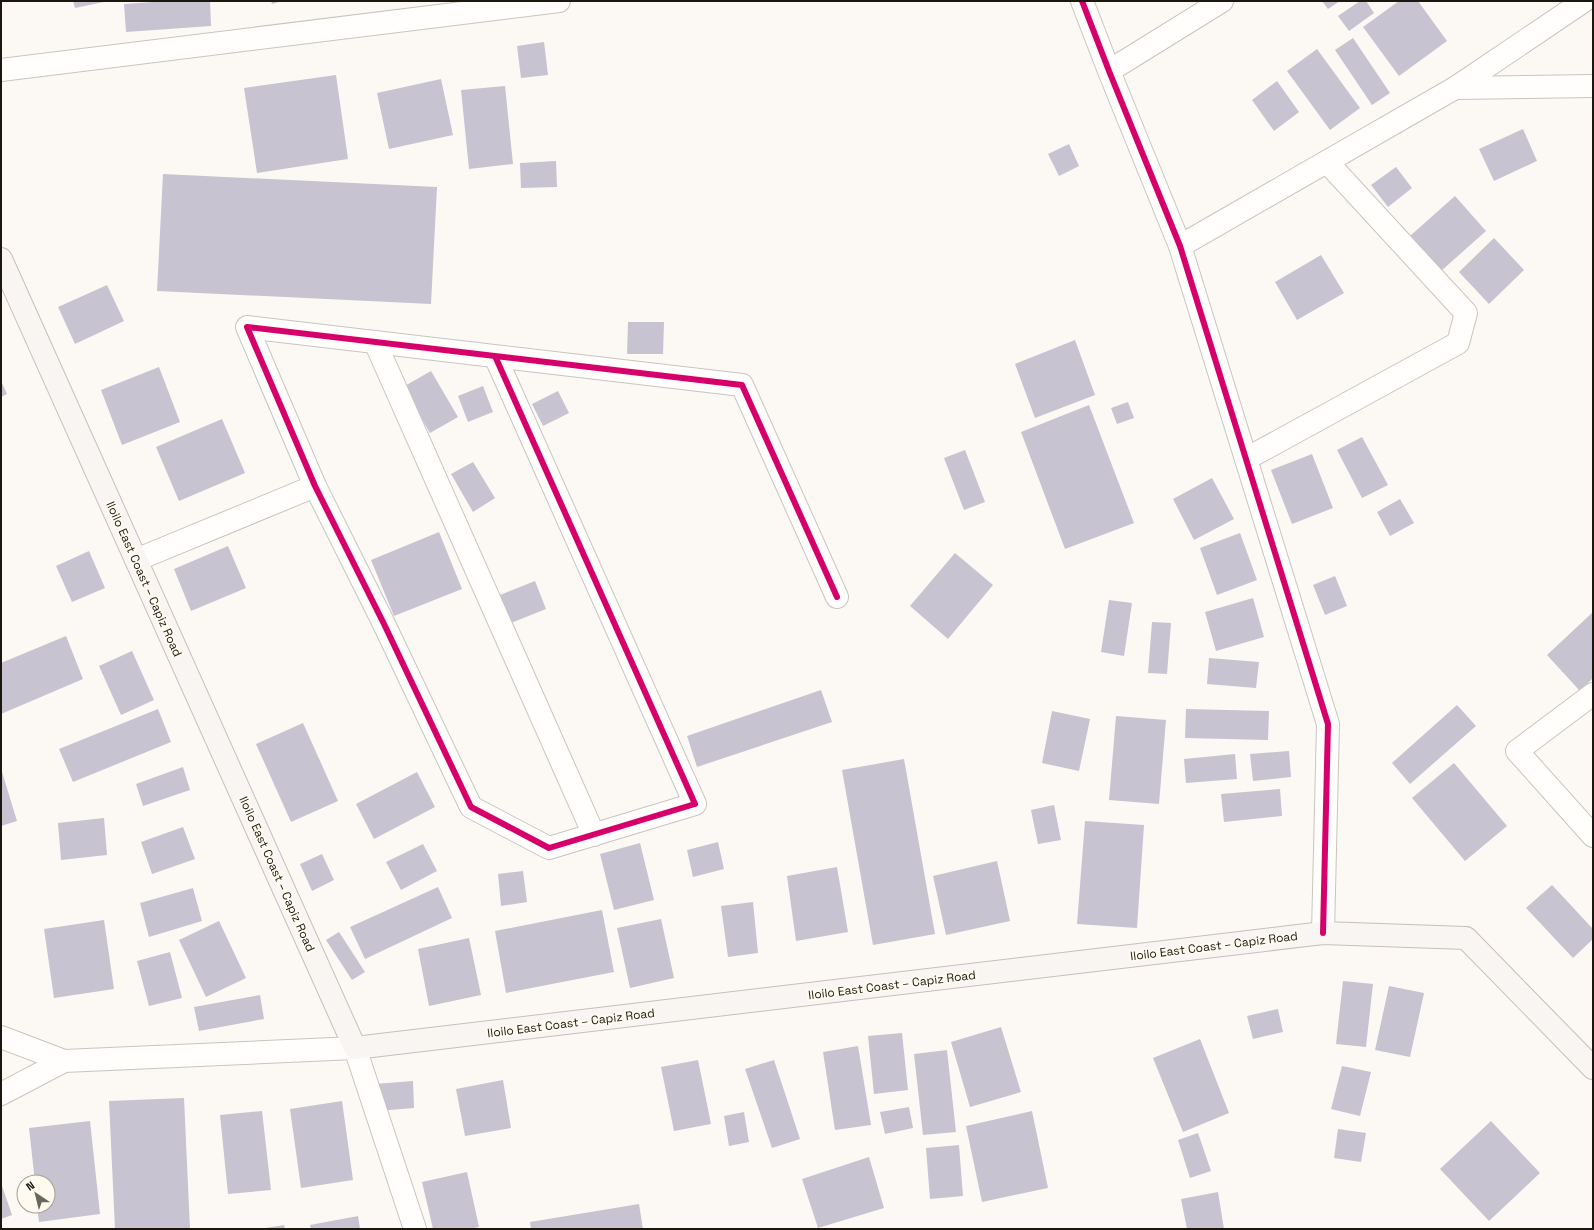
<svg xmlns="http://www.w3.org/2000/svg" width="1594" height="1230" viewBox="0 0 1594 1230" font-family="'Space Grotesk',sans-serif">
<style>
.building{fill:#c7c3d0}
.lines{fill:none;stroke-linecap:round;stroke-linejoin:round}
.minor-casing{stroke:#c8c5be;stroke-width:24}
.major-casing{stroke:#c6bfbb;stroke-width:24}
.minor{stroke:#fffefd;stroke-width:22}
.major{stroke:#f9f5f3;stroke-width:22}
.cycleway-casing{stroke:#fffaf0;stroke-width:8}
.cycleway{stroke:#d6006c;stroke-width:6}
.labels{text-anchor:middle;stroke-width:4;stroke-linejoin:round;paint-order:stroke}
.street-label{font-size:12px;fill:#1b170e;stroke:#fffaf0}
</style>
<rect width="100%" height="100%" fill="#fcf9f4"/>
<g class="building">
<path d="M 73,1 L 104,1 L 104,2 L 75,8 Z"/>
<path d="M 168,1 L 210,1 L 211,26 L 126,32 L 124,4 Z"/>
<path d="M 271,1 L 282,1 L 272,4 Z"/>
<path d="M 1322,1 L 1340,1 L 1328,9 Z"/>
<path d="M 1360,1 L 1366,1 L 1374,13 L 1349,31 L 1338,16 Z"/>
<path d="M 1399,1 L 1418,1 L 1447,41 L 1399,76 L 1363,27 Z"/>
<path d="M 1353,38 L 1390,93 L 1372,105 L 1335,50 Z"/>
<path d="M 544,42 L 548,75 L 521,78 L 517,46 Z"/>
<path d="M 1317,49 L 1360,108 L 1330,130 L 1287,71 Z"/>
<path d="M 336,75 L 348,159 L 257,173 L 244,88 Z"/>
<path d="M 441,79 L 453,135 L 389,149 L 377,93 Z"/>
<path d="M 1277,81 L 1299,112 L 1274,131 L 1252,100 Z"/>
<path d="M 505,86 L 513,164 L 469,169 L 461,90 Z"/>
<path d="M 1523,129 L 1537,161 L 1494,181 L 1479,149 Z"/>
<path d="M 1069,144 L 1079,166 L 1059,176 L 1048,154 Z"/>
<path d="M 556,161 L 557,187 L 521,188 L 520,163 Z"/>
<path d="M 1396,167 L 1412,188 L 1388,207 L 1371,185 Z"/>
<path d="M 163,174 L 437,187 L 431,304 L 157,291 Z"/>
<path d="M 1455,196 L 1486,231 L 1441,271 L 1410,236 Z"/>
<path d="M 1494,238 L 1524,270 L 1489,304 L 1459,272 Z"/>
<path d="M 1321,255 L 1344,293 L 1297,320 L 1275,282 Z"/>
<path d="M 107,285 L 124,321 L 75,344 L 58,307 Z"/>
<path d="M 628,322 L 664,322 L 663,354 L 627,354 Z"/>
<path d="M 1075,340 L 1095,395 L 1035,418 L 1015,364 Z"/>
<path d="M 159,367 L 180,422 L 122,445 L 101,390 Z"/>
<path d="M 431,371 L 458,417 L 430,433 L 403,387 Z"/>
<path d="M 1,381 L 7,394 L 1,397 Z"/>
<path d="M 483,386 L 493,412 L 468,422 L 458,396 Z"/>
<path d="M 558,391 L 569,413 L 543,426 L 532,404 Z"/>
<path d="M 1128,402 L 1134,418 L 1117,424 L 1111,408 Z"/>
<path d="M 1089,405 L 1134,523 L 1065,549 L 1021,432 Z"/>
<path d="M 222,419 L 245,473 L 179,501 L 156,447 Z"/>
<path d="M 1362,437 L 1388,485 L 1362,498 L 1337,450 Z"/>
<path d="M 965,450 L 985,502 L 964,510 L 944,458 Z"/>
<path d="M 1312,454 L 1333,508 L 1292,524 L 1271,470 Z"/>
<path d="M 473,462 L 495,498 L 473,512 L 451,474 Z"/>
<path d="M 1212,478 L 1234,519 L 1194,540 L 1173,499 Z"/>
<path d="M 1400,499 L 1414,523 L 1390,536 L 1377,512 Z"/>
<path d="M 439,532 L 462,589 L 394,616 L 371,560 Z"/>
<path d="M 1240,533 L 1257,580 L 1217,595 L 1200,548 Z"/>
<path d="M 228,546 L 246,588 L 191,611 L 174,569 Z"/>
<path d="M 89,551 L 105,588 L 72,602 L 56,566 Z"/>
<path d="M 955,553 L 993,585 L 948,639 L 910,606 Z"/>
<path d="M 1335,576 L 1347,606 L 1325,615 L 1313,585 Z"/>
<path d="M 535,581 L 546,609 L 511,623 L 500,595 Z"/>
<path d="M 1253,598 L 1264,637 L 1216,651 L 1205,612 Z"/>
<path d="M 1109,600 L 1132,603 L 1124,656 L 1101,652 Z"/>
<path d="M 1593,612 L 1593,678 L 1580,691 L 1547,655 Z"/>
<path d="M 1152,622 L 1171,623 L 1167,674 L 1148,673 Z"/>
<path d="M 66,636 L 83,679 L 1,714 L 1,663 Z"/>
<path d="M 132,651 L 154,700 L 121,715 L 99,666 Z"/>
<path d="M 1209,658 L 1259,662 L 1256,688 L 1207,684 Z"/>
<path d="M 821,690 L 832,722 L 697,767 L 687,736 Z"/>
<path d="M 1457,705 L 1476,726 L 1410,784 L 1392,763 Z"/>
<path d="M 158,709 L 171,742 L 73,782 L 59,749 Z"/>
<path d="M 1186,709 L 1269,711 L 1268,740 L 1185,738 Z"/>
<path d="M 1052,711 L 1090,719 L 1079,771 L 1042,763 Z"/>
<path d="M 1116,716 L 1166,720 L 1159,804 L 1109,800 Z"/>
<path d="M 303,723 L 338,801 L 291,822 L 256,744 Z"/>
<path d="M 1289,751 L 1291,777 L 1253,781 L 1250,754 Z"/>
<path d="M 1235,754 L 1237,779 L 1186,783 L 1184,759 Z"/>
<path d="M 904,759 L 935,934 L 873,945 L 842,770 Z"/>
<path d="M 1454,763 L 1507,826 L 1465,861 L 1412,798 Z"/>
<path d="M 183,767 L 190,790 L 143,806 L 136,784 Z"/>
<path d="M 1,772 L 2,772 L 17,821 L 1,826 Z"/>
<path d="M 417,772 L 435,807 L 374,839 L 356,804 Z"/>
<path d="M 1280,789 L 1282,816 L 1224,822 L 1221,794 Z"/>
<path d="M 1054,805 L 1061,840 L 1038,844 L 1031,810 Z"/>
<path d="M 104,818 L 107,855 L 61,860 L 58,823 Z"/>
<path d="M 1085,821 L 1144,825 L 1137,928 L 1077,924 Z"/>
<path d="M 183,827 L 195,859 L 152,874 L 141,842 Z"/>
<path d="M 718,842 L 724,869 L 693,877 L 687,850 Z"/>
<path d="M 640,843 L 654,900 L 614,910 L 600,854 Z"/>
<path d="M 423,844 L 437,871 L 401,890 L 386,862 Z"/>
<path d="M 322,854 L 334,880 L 312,891 L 300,864 Z"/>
<path d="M 997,861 L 1010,921 L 946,935 L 933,876 Z"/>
<path d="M 837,867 L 848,932 L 796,941 L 787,876 Z"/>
<path d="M 523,871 L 527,902 L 501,906 L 498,874 Z"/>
<path d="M 1552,885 L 1593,929 L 1593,939 L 1573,958 L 1526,908 Z"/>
<path d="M 438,887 L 452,918 L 365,959 L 350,927 Z"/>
<path d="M 193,888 L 202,921 L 149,937 L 140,903 Z"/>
<path d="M 753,902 L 758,953 L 728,957 L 721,906 Z"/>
<path d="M 602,910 L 614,972 L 506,993 L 495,931 Z"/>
<path d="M 661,919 L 674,978 L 630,988 L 617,928 Z"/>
<path d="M 104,920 L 114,989 L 54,998 L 44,929 Z"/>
<path d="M 219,921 L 246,978 L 206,997 L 179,940 Z"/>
<path d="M 339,932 L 365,972 L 352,980 L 326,940 Z"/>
<path d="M 469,938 L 481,995 L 429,1006 L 418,949 Z"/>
<path d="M 170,952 L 182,998 L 149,1006 L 137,961 Z"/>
<path d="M 1343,981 L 1373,984 L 1366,1047 L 1336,1044 Z"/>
<path d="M 1389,986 L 1424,993 L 1410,1057 L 1375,1050 Z"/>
<path d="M 260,995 L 264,1019 L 199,1031 L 194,1007 Z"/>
<path d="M 1278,1009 L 1283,1032 L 1253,1039 L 1247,1016 Z"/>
<path d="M 1001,1027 L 1021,1092 L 970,1107 L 951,1042 Z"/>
<path d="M 902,1033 L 908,1090 L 874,1094 L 868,1036 Z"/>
<path d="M 1200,1039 L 1229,1113 L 1183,1132 L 1153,1058 Z"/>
<path d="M 858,1046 L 871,1125 L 835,1130 L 823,1052 Z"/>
<path d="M 947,1050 L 956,1132 L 923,1135 L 914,1054 Z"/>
<path d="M 698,1060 L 711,1124 L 674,1131 L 661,1067 Z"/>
<path d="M 774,1060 L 800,1139 L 772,1148 L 745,1069 Z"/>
<path d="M 1342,1066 L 1371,1072 L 1360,1116 L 1331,1109 Z"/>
<path d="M 503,1080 L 511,1128 L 465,1136 L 456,1089 Z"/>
<path d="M 413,1081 L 414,1108 L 377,1111 L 375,1084 Z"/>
<path d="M 184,1098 L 190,1229 L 115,1229 L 109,1101 Z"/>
<path d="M 342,1101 L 353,1180 L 301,1188 L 290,1109 Z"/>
<path d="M 909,1107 L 913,1128 L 885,1134 L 880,1112 Z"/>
<path d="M 262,1111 L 271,1190 L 228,1194 L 220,1115 Z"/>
<path d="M 1032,1111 L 1048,1188 L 982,1202 L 966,1126 Z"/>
<path d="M 744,1112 L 749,1142 L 729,1146 L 724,1116 Z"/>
<path d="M 90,1121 L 100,1214 L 39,1222 L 37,1206 L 48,1206 L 48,1182 L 35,1182 L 29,1128 Z"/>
<path d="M 1491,1121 L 1540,1173 L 1489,1221 L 1440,1169 Z"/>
<path d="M 1338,1129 L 1366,1133 L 1361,1162 L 1334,1158 Z"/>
<path d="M 1198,1133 L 1211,1171 L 1190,1178 L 1178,1140 Z"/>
<path d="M 959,1145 L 963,1196 L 930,1199 L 926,1148 Z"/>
<path d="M 869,1157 L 884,1208 L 818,1228 L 802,1179 Z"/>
<path d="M 467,1172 L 479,1227 L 468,1229 L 433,1229 L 422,1182 Z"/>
<path d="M 1,1183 L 12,1215 L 1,1219 Z"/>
<path d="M 1218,1192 L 1224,1229 L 1187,1229 L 1181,1199 Z"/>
<path d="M 639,1204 L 643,1229 L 531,1229 L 530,1222 Z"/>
<path d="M 358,1216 L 360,1229 L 311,1229 L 310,1225 Z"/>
<path d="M 284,1225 L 285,1229 L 265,1229 L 265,1228 Z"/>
</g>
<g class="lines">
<g class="minor-casing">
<g id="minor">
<path d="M 1082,1 L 1109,71 L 1180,246 L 1328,724 L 1323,933"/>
<path d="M 1,70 L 559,1"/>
<path d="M 1109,71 L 1222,1"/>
<path d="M 1455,88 L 1593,86"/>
<path d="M 1180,246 L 1455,88 L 1584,1"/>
<path d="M 375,342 L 594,835"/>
<path d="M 495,356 L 695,804 L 549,848 L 471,807 L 384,624 L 315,486 L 247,327 L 742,385 L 837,597"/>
<path d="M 1246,459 L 1458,343 L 1466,313 L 1327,162"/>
<path d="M 136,560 L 315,486"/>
<path d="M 1593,694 L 1517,751 L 1593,836"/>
<path d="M 1,1037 L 64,1061"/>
<path d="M 1,1094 L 64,1061 L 355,1048 L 415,1229"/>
</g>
</g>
<g class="major-casing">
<path id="major" d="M 1,259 L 355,1048 L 1323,933 L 1466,938 L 1593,1068"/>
</g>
<use href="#minor" class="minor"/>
<use href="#major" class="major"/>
<g class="cycleway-casing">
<g id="cycleway">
<path d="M 1082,1 L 1109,71 L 1180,246 L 1328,724 L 1323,933"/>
<path d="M 495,356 L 695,804 L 549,848 L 471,807 L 384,624 L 315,486 L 247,327 L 742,385 L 837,597"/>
</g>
</g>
<use href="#cycleway" class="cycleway"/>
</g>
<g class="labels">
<g class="street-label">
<text transform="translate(144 579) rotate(66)" y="4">Iloilo East Coast – Capiz Road</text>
<text transform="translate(277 874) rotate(66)" y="4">Iloilo East Coast – Capiz Road</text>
<text transform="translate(1214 946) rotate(-7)" y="4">Iloilo East Coast – Capiz Road</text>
<text transform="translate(892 985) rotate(-7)" y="4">Iloilo East Coast – Capiz Road</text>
<text transform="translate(571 1023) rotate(-7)" y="4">Iloilo East Coast – Capiz Road</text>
</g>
</g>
<rect width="1594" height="1230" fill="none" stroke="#1b170e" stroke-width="4"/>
<g transform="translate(36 1194) rotate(325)"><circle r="19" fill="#fffaf0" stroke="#a49f96"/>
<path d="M0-3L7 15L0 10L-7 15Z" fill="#6a665e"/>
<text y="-6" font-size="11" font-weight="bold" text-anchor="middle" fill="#1b170e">N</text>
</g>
</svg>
